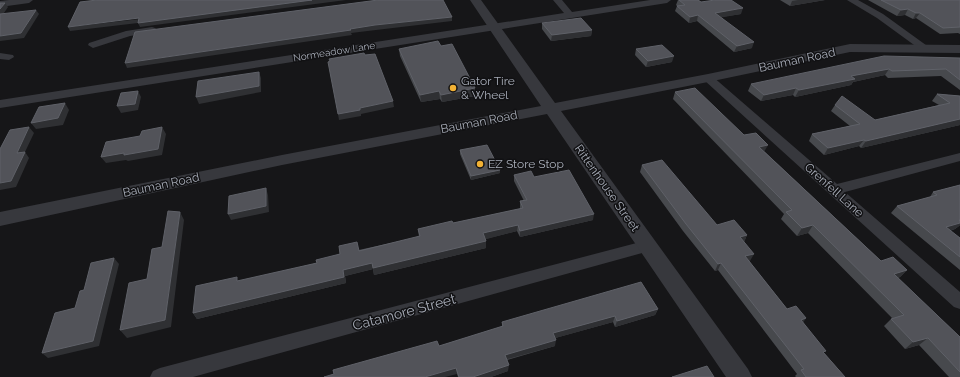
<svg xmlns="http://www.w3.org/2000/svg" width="960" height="377" viewBox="0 0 960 377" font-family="Raleway,sans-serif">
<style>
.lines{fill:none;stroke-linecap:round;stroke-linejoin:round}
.minor{fill:#37383d;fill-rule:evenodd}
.tertiary{fill:#37383d;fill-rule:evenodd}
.wall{fill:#47494d}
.shaded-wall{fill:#2f3033}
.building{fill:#525359;stroke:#5f6168}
.poi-dot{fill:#f2b134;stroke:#111113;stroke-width:1.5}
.labels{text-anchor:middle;stroke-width:3;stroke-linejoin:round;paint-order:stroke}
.far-street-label{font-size:10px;fill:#a8adb8;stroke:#111113}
.street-label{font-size:12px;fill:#a8adb8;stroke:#111113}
.poi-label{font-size:12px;fill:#a8adb8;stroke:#111113;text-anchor:start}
.near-street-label{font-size:14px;fill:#a8adb8;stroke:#111113}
</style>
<rect width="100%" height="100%" fill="#161618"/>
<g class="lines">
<g class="minor">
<path d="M 9,0 L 33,0 L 29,3 L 0,7 L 0,1 Z"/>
<path d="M 553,0 L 562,0 L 572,12 L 650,0 L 671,0 L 667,3 L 0,108 L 0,100 L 564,13 Z"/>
<path d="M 847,0 L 858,0 L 883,14 L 930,48 L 925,51 L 921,50 L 877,18 Z"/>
<path d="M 152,27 L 155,28 L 157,30 L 155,32 L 130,36 L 93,48 L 88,45 L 89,43 L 126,31 Z"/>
<path d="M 0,53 L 13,55 L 14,57 L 9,60 L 0,59 Z"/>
<path d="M 708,75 L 712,76 L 837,184 L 960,153 L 960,161 L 845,192 L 960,292 L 960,309 L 954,307 L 704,80 L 702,78 Z"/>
<path d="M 648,240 L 653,242 L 656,246 L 653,250 L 193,377 L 150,377 L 153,371 L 160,368 Z"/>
</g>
<path class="tertiary" d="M 470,0 L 481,0 L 555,103 L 708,74 L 850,44 L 960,45 L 960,53 L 850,52 L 708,82 L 561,111 L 748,369 L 752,377 L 726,377 L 547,114 L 282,165 L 0,226 L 0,212 L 282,155 L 541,106 Z"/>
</g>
<g class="wall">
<path d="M 678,0 L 698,0 L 701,2 L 741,14 L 721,17 L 752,48 L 734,52 L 697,21 L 689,23 L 675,11 L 677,6 L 676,5 Z"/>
<path d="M 780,0 L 825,0 L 790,6 Z"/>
<path d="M 868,0 L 960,0 L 960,34 L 958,33 L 940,34 L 916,18 L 913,19 L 905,15 L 897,16 Z"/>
<path d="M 542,23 L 592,30 L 591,36 L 551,41 L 542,29 Z"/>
<path d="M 441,46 L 475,96 L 442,102 L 440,99 L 421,102 L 400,56 L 399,49 Z"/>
<path d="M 636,49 L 672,62 L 646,67 L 635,55 Z"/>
<path d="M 960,58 L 960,90 L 941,76 L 888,78 L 885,75 L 853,82 L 851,85 L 795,97 L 793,95 L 761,101 L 748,91 L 751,84 Z"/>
<path d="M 675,92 L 744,135 L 765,152 L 881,261 L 907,270 L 900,277 L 898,278 L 960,337 L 960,377 L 949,377 L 919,345 L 905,349 L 884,326 L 891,319 L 893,319 L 808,233 L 797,236 L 781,219 L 784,214 L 673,99 Z"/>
<path d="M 937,94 L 960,96 L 960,125 L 861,148 L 859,146 L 824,155 L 809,141 L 812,134 L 850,126 L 831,111 L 835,105 L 875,120 L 939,105 L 932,101 Z"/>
<path d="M 460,150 L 500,173 L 471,180 L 460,154 Z"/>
<path d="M 642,165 L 717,225 L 747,235 L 744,242 L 750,261 L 749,261 L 787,309 L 806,318 L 803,322 L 824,353 L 845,377 L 796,377 L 795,376 L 797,374 L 718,270 L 715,271 L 683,231 L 640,172 Z"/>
<path d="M 514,175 L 534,177 L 593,220 L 520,237 L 517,231 L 485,239 L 486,248 L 374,275 L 373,269 L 345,276 L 346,283 L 197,319 L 193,313 L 239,281 L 317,263 L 340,254 L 419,237 L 418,229 L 453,223 L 520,209 L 520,201 L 524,201 L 514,181 Z"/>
<path d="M 960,185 L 960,225 L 959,226 L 955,229 L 950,231 L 960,238 L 960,270 L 891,213 L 897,206 L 930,197 L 933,192 Z"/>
<path d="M 658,309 L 655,315 L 615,327 L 613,322 L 555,338 L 555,346 L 507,360 L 508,371 L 491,377 L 458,377 L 457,374 L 439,346 L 502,327 L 502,322 Z"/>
</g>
<g class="shaded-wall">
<path d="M 312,0 L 346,0 L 140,27 L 138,23 L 70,31 L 68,27 Z"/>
<path d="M 798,0 L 825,0 L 790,6 L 792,1 Z"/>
<path d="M 5,3 L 8,7 L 0,19 L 0,9 Z"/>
<path d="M 743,8 L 741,14 L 713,19 L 715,13 Z"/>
<path d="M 908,9 L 905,15 L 897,16 L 901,10 Z"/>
<path d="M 36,10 L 39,14 L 24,38 L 0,41 L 0,36 Z"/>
<path d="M 916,13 L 920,13 L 916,18 L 913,19 Z"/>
<path d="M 698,15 L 697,21 L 689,23 L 690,17 Z"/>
<path d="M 452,17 L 452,21 L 376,30 L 351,33 L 352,35 L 127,68 L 125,63 L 375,25 Z"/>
<path d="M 592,30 L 591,36 L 551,41 L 552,35 Z"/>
<path d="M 754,42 L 752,48 L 734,52 L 737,46 Z"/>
<path d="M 674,56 L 672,62 L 646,67 L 648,61 Z"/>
<path d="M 889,69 L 885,75 L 853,82 L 851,85 L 795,97 L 799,90 L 851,76 Z"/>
<path d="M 259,72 L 261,78 L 261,92 L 199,104 L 196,97 Z"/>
<path d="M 475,88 L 475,96 L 442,102 L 441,95 Z"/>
<path d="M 796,88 L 793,95 L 761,101 L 764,95 Z"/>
<path d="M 138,91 L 141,97 L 138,110 L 121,113 L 117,106 Z"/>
<path d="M 439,91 L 440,99 L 421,102 L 420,95 Z"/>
<path d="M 393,101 L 394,107 L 361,114 L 361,116 L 339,120 L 338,114 L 360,108 Z"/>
<path d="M 65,103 L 69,110 L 63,125 L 36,129 L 31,123 Z"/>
<path d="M 960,119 L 960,125 L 861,148 L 866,141 Z"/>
<path d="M 29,127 L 34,133 L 25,152 L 29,158 L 16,187 L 0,190 L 0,183 L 17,153 Z"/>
<path d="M 162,127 L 166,134 L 162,155 L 128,161 L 126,160 L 106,163 L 101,157 Z"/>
<path d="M 864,140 L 859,146 L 824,155 L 828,148 Z"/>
<path d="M 768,145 L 764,152 L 759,147 Z"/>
<path d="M 500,170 L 500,173 L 471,180 L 471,176 Z"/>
<path d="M 266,188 L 268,195 L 269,212 L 231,220 L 228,214 Z"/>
<path d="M 180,212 L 184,220 L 171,327 L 127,338 L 120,330 L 165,320 Z"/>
<path d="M 594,214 L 593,220 L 520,237 L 520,231 Z"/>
<path d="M 960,220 L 960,225 L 959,226 L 955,229 L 939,234 L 946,227 Z"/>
<path d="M 518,225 L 517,231 L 483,240 L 483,233 Z"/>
<path d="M 813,225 L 808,233 L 797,236 L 802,228 Z"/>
<path d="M 747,235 L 744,242 L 740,237 Z"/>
<path d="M 486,241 L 486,248 L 374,275 L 373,269 L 345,276 L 346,283 L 197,319 L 193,313 L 343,270 L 372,263 Z"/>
<path d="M 754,254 L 750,261 L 741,263 L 745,256 Z"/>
<path d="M 114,258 L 119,264 L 99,346 L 48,358 L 42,353 Z"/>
<path d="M 721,263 L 718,270 L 715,271 L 718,264 Z"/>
<path d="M 907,270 L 900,277 L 887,281 L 894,274 Z"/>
<path d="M 658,309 L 655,315 L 615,327 L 617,321 Z"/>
<path d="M 615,316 L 613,322 L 552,339 L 553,333 Z"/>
<path d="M 806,318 L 801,325 L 801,320 Z"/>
<path d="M 928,338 L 919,345 L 905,349 L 913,342 Z"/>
<path d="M 556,340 L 555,346 L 504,360 L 505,355 Z"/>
<path d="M 509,365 L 508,371 L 491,377 L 473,377 Z"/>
<path d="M 456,368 L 457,374 L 445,377 L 425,377 Z"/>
</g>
<g class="building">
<path d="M 97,0 L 312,0 L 138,23 L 139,18 L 68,27 L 80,2 Z"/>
<path d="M 378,0 L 443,0 L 452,17 L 375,25 L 350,29 L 351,30 L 125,63 L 135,32 Z"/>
<path d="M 679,0 L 698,0 L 701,2 L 715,0 L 731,0 L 743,8 L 715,13 L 754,42 L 737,46 L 698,15 L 690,17 L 677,6 L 685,5 Z"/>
<path d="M 881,0 L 960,0 L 960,27 L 943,28 L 920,13 L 916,13 L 908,9 L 901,10 Z"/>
<path d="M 0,3 L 5,3 L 0,9 Z"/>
<path d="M 36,10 L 21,33 L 0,36 L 0,14 Z"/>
<path d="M 581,18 L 592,30 L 552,35 L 542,23 Z"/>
<path d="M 438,41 L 441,46 L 452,44 L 475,88 L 441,95 L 439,91 L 420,95 L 399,49 Z"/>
<path d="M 662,45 L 674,56 L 648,61 L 636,49 Z"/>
<path d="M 364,53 L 365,55 L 375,54 L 393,101 L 360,108 L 360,110 L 338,114 L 328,62 L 330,61 L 329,59 Z"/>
<path d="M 884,56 L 960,58 L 960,80 L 946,69 L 892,71 L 889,69 L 851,76 L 855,79 L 799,90 L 796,88 L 764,95 L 751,84 Z"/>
<path d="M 259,72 L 259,86 L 196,97 L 198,81 Z"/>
<path d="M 695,88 L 744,135 L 756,133 L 768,145 L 759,147 L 881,261 L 893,257 L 907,270 L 894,274 L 960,337 L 960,372 L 928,338 L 913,342 L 891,319 L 904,315 L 813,225 L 802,228 L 786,212 L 792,210 L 675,92 Z"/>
<path d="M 138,91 L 135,104 L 117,106 L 121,93 Z"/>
<path d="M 937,94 L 960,96 L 960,119 L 866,141 L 864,140 L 828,148 L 812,134 L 860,124 L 835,105 L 842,96 L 875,120 L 950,103 Z"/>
<path d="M 65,103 L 58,118 L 31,123 L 39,107 Z"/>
<path d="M 29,127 L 17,153 L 25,152 L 11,181 L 0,183 L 0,149 L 10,130 Z"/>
<path d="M 162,127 L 158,149 L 124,155 L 124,153 L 101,157 L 106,142 L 140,136 L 142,131 Z"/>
<path d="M 487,145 L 500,170 L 471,176 L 460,150 Z"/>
<path d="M 662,160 L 717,225 L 734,220 L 747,235 L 740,237 L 754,254 L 745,256 L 787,309 L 796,306 L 806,318 L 801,320 L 826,351 L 823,352 L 845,377 L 806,377 L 801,370 L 804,369 L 721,263 L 718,264 L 686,224 L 642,165 Z"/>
<path d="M 569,170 L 594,214 L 520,231 L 518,225 L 483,233 L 486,241 L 373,268 L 372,263 L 343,270 L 344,277 L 193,313 L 196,286 L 237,277 L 237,281 L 317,263 L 316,260 L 340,254 L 339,246 L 357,242 L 359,251 L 420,236 L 418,229 L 452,221 L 453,223 L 523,208 L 520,201 L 527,200 L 514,175 L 531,171 L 534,177 Z"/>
<path d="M 960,185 L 960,220 L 959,220 L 960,221 L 960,223 L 946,227 L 960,238 L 960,257 L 897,206 L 937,195 L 933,192 Z"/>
<path d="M 266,188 L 266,206 L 228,214 L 229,196 Z"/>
<path d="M 168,211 L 180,212 L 165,320 L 120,330 L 129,283 L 147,279 L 152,249 L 162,247 Z"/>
<path d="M 114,258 L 93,341 L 42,353 L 55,313 L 75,308 L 80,291 L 84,290 L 91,263 Z"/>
<path d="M 641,282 L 658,309 L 617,321 L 615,316 L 553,333 L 556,340 L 505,355 L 509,365 L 473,377 L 459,377 L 456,368 L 425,377 L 324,377 L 334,374 L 333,370 L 437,341 L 439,346 L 503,326 L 502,322 Z"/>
<path d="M 707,366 L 714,377 L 672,377 Z"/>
</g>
<g class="poi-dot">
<circle cx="453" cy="88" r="4"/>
<circle cx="480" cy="164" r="4"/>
</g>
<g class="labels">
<g class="far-street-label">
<text transform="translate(334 51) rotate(-9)" y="4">Normeadow Lane</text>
</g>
<g class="street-label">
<text transform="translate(797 60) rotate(-12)" y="4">Bauman Road</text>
<text transform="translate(479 122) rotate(-11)" y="4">Bauman Road</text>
<text transform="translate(161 185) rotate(-12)" y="4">Bauman Road</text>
<text transform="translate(607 188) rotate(55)" y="4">Rittenhouse Street</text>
<text transform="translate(834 190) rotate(42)" y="4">Grenfell Lane</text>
</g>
<g class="poi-label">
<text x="461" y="85">Gator Tire<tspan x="461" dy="14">&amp; Wheel</tspan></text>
<text x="488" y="168">EZ Store Stop</text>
</g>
<g class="near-street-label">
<text transform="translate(404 312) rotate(-15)" y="5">Catamore Street</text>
</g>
</g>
</svg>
